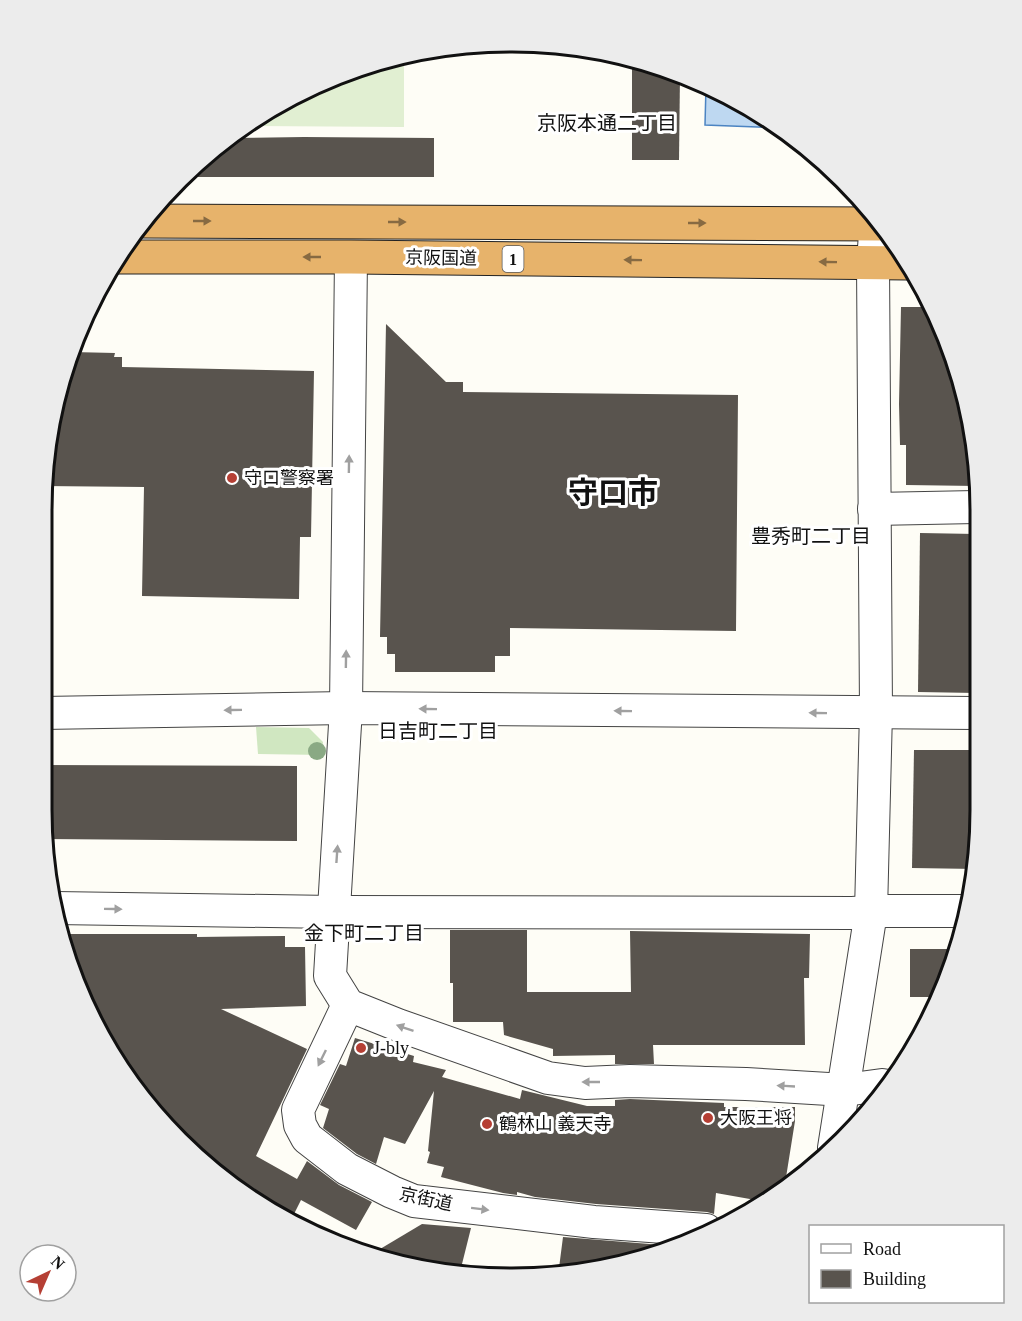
<svg xmlns="http://www.w3.org/2000/svg" width="1022" height="1321" viewBox="0 0 1022 1321" font-family="'Times New Roman','Noto Sans JP',serif">
<style>
.green{fill:#d0e7c1}
.pitch{fill:#e1efd2}
.water{fill:#bed8f1;stroke:#4c84c2;stroke-width:1.5}
.building{fill:#59544e}
.lines{fill:none;stroke-linecap:round;stroke-linejoin:round}
.street-casing{stroke:#444;stroke-width:34}
.highway-casing{stroke:#222;stroke-width:35}
.street{stroke:#fff;stroke-width:32}
.highway{stroke:#e7b36b;stroke-width:33}
.tree{fill:#8aa984}
.oneway{fill:#876a42}
.oneway2{fill:#a0a0a0}
.poi-dot{fill:#b53f34;stroke:#fff;stroke-width:2}
.labels{text-anchor:middle;stroke-width:6;stroke-linejoin:round;paint-order:stroke}
.shield{fill:#fff;stroke:#585858;stroke-width:1.5}
.shield-label{font-size:16px;font-weight:bold;fill:#111}
.street-label{font-size:18px;fill:#111;stroke:#fff}
.poi-label{font-size:18px;fill:#111;stroke:#fff;text-anchor:start}
.neighbourhood-label{font-size:20px;fill:#111;stroke:#fff}
.town-label{font-size:30px;font-weight:bold;fill:#111;stroke:#fff}
.rim{fill:none;stroke:#111;stroke-width:3}
</style>
<rect width="100%" height="100%" fill="#fefdf6"/>
<path class="green" d="M 256,727 L 309,728 L 323,742 L 322,755 L 258,754 Z"/>
<path class="pitch" d="M 404,56 L 404,127 L 245,126 L 251,121 L 332,78 Z"/>
<path class="water" d="M 706,86 L 772,121 L 780,128 L 705,125 Z"/>
<g class="building">
<path d="M 632,60 L 680,74 L 679,160 L 632,160 Z"/>
<path d="M 304,137 L 434,138 L 434,177 L 191,177 L 232,138 Z"/>
<path d="M 901,307 L 929,307 L 955,360 L 976,450 L 976,486 L 906,485 L 906,445 L 900,445 L 899,404 Z"/>
<path d="M 386,324 L 446,382 L 463,382 L 463,392 L 738,395 L 736,631 L 510,628 L 510,656 L 495,656 L 495,672 L 395,672 L 395,654 L 387,654 L 387,637 L 380,637 Z"/>
<path d="M 72,352 L 115,353 L 114,357 L 122,357 L 122,367 L 314,371 L 311,537 L 300,537 L 299,599 L 142,596 L 144,487 L 43,486 L 58,389 Z"/>
<path d="M 920,533 L 976,534 L 976,693 L 918,692 Z"/>
<path d="M 914,750 L 976,750 L 976,869 L 912,868 Z"/>
<path d="M 42,765 L 297,766 L 297,841 L 46,839 L 42,810 Z"/>
<path d="M 450,930 L 527,930 L 527,992 L 631,992 L 630,931 L 810,934 L 809,978 L 804,978 L 805,1045 L 653,1045 L 654,1064 L 615,1064 L 615,1055 L 553,1056 L 553,1049 L 504,1035 L 503,1022 L 453,1022 L 453,983 L 450,983 Z"/>
<path d="M 59,934 L 197,934 L 197,937 L 285,936 L 285,947 L 305,947 L 306,1006 L 221,1009 L 307,1049 L 256,1156 L 297,1179 L 307,1161 L 339,1185 L 372,1202 L 356,1230 L 301,1200 L 290,1222 L 277,1216 L 179,1141 L 105,1045 Z"/>
<path d="M 910,949 L 955,949 L 944,989 L 940,997 L 910,997 Z"/>
<path d="M 355,1038 L 414,1056 L 413,1062 L 446,1070 L 442,1077 L 520,1099 L 522,1090 L 587,1106 L 615,1106 L 615,1100 L 630,1099 L 724,1103 L 724,1107 L 795,1107 L 795,1121 L 784,1190 L 767,1202 L 716,1193 L 714,1214 L 707,1212 L 596,1204 L 535,1197 L 517,1192 L 517,1195 L 503,1193 L 441,1177 L 444,1167 L 427,1163 L 430,1152 L 428,1151 L 434,1091 L 405,1144 L 384,1137 L 376,1164 L 357,1154 L 323,1128 L 329,1109 L 320,1105 L 340,1064 L 346,1066 Z"/>
<path d="M 422,1224 L 471,1228 L 460,1272 L 390,1263 L 370,1255 Z"/>
<path d="M 563,1237 L 662,1245 L 662,1246 L 668,1247 L 633,1263 L 580,1270 L 559,1268 Z"/>
</g>
<g class="lines">
<g class="street-casing">
<g id="street">
<path d="M 351,257 L 346,708 L 330,976 L 348,1005 L 398,1025 L 548,1078 L 585,1083 L 630,1081 L 746,1084 L 845,1090 L 882,1085 L 888,1086"/>
<path d="M 874,509 L 976,507"/>
<path d="M 42,713 L 346,708 L 976,713"/>
<path d="M 55,908 L 333,912 L 852,913 L 886,911 L 965,911"/>
<path d="M 348,1005 L 298,1110 L 300,1125 L 307,1138 L 347,1169 L 392,1192 L 414,1201 L 594,1222 L 706,1230"/>
<path d="M 834,1148 L 871,912 L 876,712 L 873,262 L 876,220"/>
</g>
</g>
<g class="highway-casing">
<g id="highway">
<path d="M 144,221 L 879,224"/>
<path d="M 119,257 L 351,257 L 907,263"/>
</g>
</g>
<use href="#street" class="street"/>
<use href="#highway" class="highway"/>
</g>
<circle class="tree" cx="317" cy="751" r="9"/>
<defs><path id="oneway-solid" d="M-6-.8H1V-3.2L6.5 0L1 3.2V.8H-6Z" transform="scale(1.5)"/></defs>
<g class="oneway">
<use href="#oneway-solid" transform="translate(202 221)"/>
<use href="#oneway-solid" transform="translate(397 222)"/>
<use href="#oneway-solid" transform="translate(697 223)"/>
<use href="#oneway-solid" transform="translate(312 257) rotate(-180)"/>
<use href="#oneway-solid" transform="translate(633 260) rotate(-179)"/>
<use href="#oneway-solid" transform="translate(828 262) rotate(-179)"/>
</g>
<g class="oneway2">
<use href="#oneway-solid" transform="translate(349 464) rotate(-89)"/>
<use href="#oneway-solid" transform="translate(346 659) rotate(-89)"/>
<use href="#oneway-solid" transform="translate(428 709) rotate(-179)"/>
<use href="#oneway-solid" transform="translate(233 710) rotate(179)"/>
<use href="#oneway-solid" transform="translate(623 711) rotate(-179)"/>
<use href="#oneway-solid" transform="translate(818 713) rotate(-179)"/>
<use href="#oneway-solid" transform="translate(337 854) rotate(-86)"/>
<use href="#oneway-solid" transform="translate(113 909) rotate(1)"/>
<use href="#oneway-solid" transform="translate(405 1028) rotate(-161)"/>
<use href="#oneway-solid" transform="translate(322 1058) rotate(116)"/>
<use href="#oneway-solid" transform="translate(591 1082) rotate(180)"/>
<use href="#oneway-solid" transform="translate(786 1086) rotate(-177)"/>
<use href="#oneway-solid" transform="translate(480 1209) rotate(7)"/>
</g>
<g class="poi-dot">
<circle cx="232" cy="478" r="6"/>
<circle cx="361" cy="1048" r="6"/>
<circle cx="708" cy="1118" r="6"/>
<circle cx="487" cy="1124" r="6"/>
</g>
<g class="labels">
<rect class="shield" x="502.5" y="246" width="21" height="26" rx="4.5"/>
<g class="shield-label">
<text x="513" y="265">1</text>
</g>
<g class="street-label">
<text transform="translate(441 258) rotate(1)" y="6">京阪国道</text>
<text transform="translate(426 1199) rotate(12)" y="6">京街道</text>
</g>
<g class="poi-label">
<text x="244" y="484">守口警察署</text>
<text x="373" y="1054">J-bly</text>
<text x="720" y="1124">大阪王将</text>
<text x="499" y="1130">鶴林山 義天寺</text>
</g>
<g class="neighbourhood-label">
<text x="607" y="130">京阪本通二丁目</text>
<text x="811" y="543">豊秀町二丁目</text>
<text x="438" y="738">日吉町二丁目</text>
<text x="364" y="940">金下町二丁目</text>
</g>
<g class="town-label">
<text x="613" y="503">守口市</text>
</g>
</g>
<path d="M0 0H1022V1321H0ZM510 52H512A458 458 0 0 1 970 510V810A458 458 0 0 1 512 1268H510A458 458 0 0 1 52 810V510A458 458 0 0 1 510 52Z" fill="#ececec" fill-rule="evenodd"/>
<path class="rim" d="M510 52H512A458 458 0 0 1 970 510V810A458 458 0 0 1 512 1268H510A458 458 0 0 1 52 810V510A458 458 0 0 1 510 52Z"/>
<rect x="809" y="1225" width="195" height="78" fill="#ffffff" stroke="#a0a0a0" stroke-width="1.5"/>
<rect x="821" y="1244" width="30" height="9" fill="#ffffff" stroke="#a0a0a0" stroke-width="1.5"/>
<text x="863" y="1255" font-size="18" fill="#111111">Road</text>
<rect x="821" y="1270" width="30" height="18" fill="#59544e" stroke="#a0a0a0" stroke-width="1.5"/>
<text x="863" y="1285" font-size="18" fill="#111111">Building</text>
<g transform="translate(48 1273) rotate(44)"><circle r="28" fill="#ffffff" stroke="#a0a0a0" stroke-width="1.5"/>
<path d="M0-4.5L10 22L0 15L-10 22Z" fill="#b53f34"/>
<text y="-9" font-size="16" font-weight="bold" text-anchor="middle" fill="#111111">N</text>
</g>
</svg>
